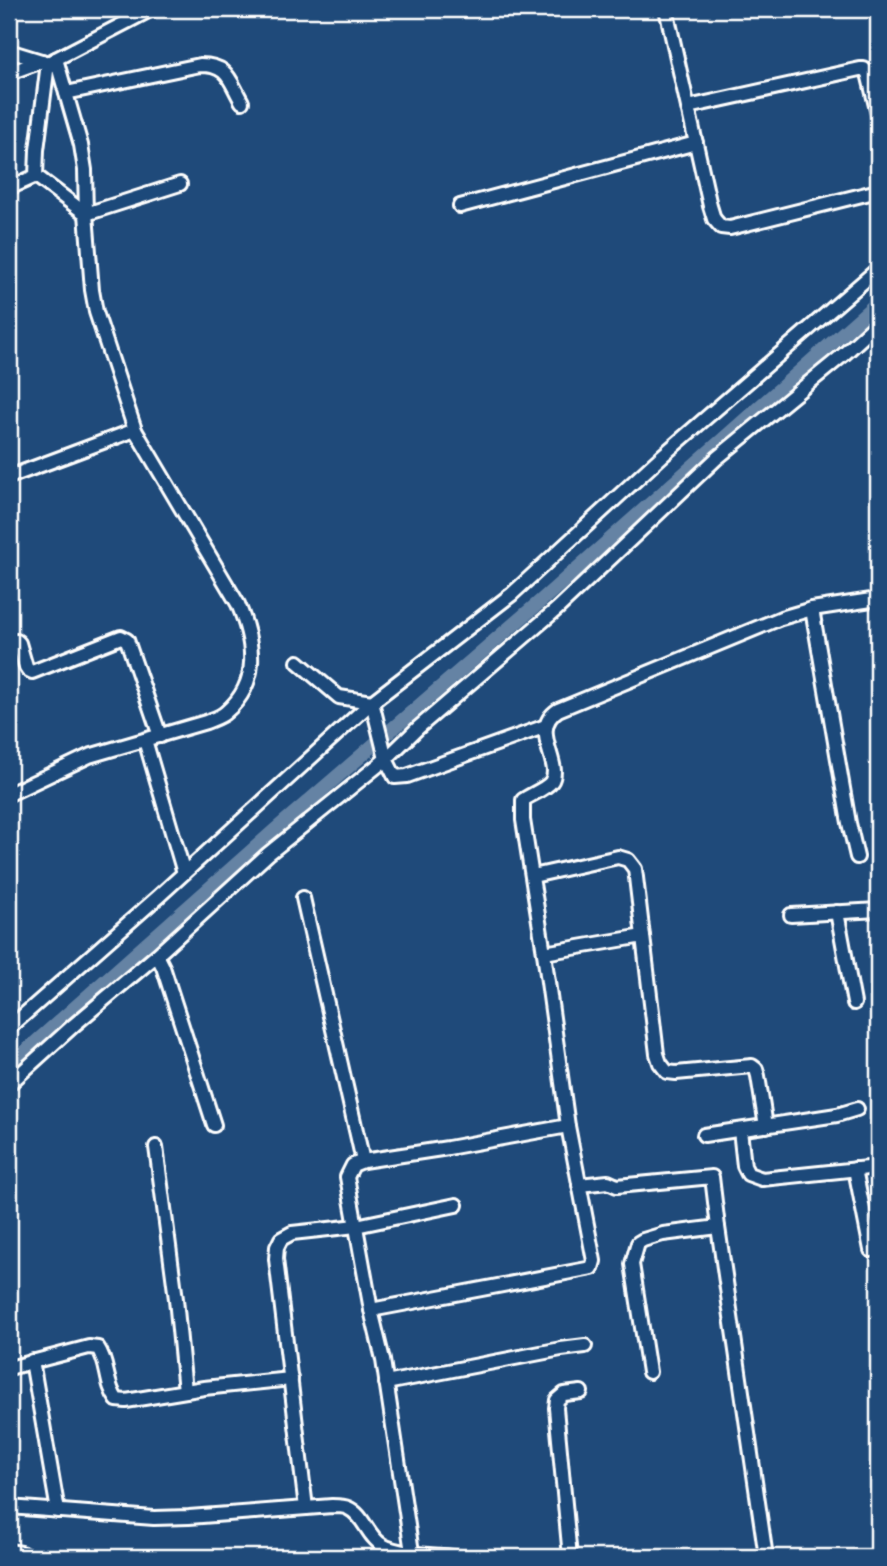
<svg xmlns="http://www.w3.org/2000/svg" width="887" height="1566" viewBox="0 0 887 1566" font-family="Delius,sans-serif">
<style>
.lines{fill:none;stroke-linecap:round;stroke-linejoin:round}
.canal{stroke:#6583a4;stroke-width:14}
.street-casing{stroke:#fff;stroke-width:18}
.street{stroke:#1f4a7a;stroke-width:12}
</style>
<rect width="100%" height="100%" fill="#1f4a7a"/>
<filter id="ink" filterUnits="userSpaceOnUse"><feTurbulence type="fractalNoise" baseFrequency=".0143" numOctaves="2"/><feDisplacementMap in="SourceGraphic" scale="14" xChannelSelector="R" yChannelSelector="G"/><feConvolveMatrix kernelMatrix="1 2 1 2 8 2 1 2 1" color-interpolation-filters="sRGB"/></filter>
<g filter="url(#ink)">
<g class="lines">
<path class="canal" d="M 9,1066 L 274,831 L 536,605 L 878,302"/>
<g class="street-casing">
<g id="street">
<path d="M 666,9 L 710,206 L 714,219 L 721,227 L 730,228 L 878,191"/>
<path d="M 9,51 L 48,63"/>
<path d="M 56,59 L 81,145 L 85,170 L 86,214 L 180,184"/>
<path d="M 9,73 L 42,61"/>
<path d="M 66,93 L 200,65 C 229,65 229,80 242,102"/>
<path d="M 688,107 L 860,69 L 864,69 L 868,73 L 878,114"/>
<path d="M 9,188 L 36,176 L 37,150 L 48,63 L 152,9"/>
<path d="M 460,206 L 696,143"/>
<path d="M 9,477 L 135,430"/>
<path d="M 812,609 L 849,823 L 857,857"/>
<path d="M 9,642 L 17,641 L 19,643 L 26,667 L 28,670 L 32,672 L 121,637 L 127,640 L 160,736"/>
<path d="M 298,662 L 339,697 L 372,702 L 386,759 L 395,777 L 407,776 L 546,726"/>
<path d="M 145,740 L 184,873"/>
<path d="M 9,794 L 89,756 L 206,722 C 213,719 221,717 226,712 C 261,682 254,642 238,604 L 135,430 L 96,312 L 92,290 L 86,214 L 36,176"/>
<path d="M 533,876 L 618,857 L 628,860 L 635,869 L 657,1054 L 660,1063 L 667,1072 L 676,1073 L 752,1066 L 756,1069 L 758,1076 L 766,1126"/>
<path d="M 303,898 L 363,1161"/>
<path d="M 837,912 L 854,1003"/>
<path d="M 791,915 L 878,910"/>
<path d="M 544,953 L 643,936"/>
<path d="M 157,955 L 163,967 L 214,1125"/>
<path d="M 9,1028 L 159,896 L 372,702 L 512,594 L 662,456 L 878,269"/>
<path d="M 9,1084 L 74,1025 L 157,955 L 268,854 L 386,759 L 419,727 L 557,609 L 717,458 L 843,355 L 878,323"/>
<path d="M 740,1130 L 744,1166 L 748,1174 L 762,1179 L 878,1167"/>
<path d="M 704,1135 L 837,1115 L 857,1109"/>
<path d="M 156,1147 L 176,1299 L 185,1391"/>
<path d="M 855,1169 L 871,1250"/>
<path d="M 579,1185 L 608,1182 L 617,1186 L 712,1177 L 718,1227 L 663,1234 L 643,1240 L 638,1243 L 632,1264 L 649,1372"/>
<path d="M 718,1227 L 766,1557"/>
<path d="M 371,1310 L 592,1268 L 594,1261 L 568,1126 L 544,953 L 523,820 L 523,800 C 530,795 547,788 551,782 C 564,764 528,730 558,710 L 781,618 L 812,609 L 878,599"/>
<path d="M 32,1361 L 58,1511"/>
<path d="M 9,1368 L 89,1347 L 98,1348 C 109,1364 105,1384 117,1400 L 126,1401 L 204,1388 L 291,1379"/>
<path d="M 386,1383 L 561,1349 L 585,1346"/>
<path d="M 9,1507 L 154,1518 L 189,1517 L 332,1506 C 337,1506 344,1506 348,1508 C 364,1515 367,1536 382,1545 C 398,1555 437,1555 458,1557"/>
<path d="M 306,1508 L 276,1259 L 277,1247 L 281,1239 L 292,1233 L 356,1226 L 456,1205"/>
<path d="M 9,1551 L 21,1553 L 28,1557"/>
<path d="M 412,1552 L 383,1360 L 371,1310 L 347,1177 L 353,1165 L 363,1161 L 448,1148 L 568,1126"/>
<path d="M 27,1556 L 57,1557"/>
<path d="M 570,1557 L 556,1408 L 557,1400 L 564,1394 L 581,1392"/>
</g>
</g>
<use href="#street" class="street"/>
</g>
</g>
<rect width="887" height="1566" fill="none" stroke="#1f4a7a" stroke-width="35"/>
<rect x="18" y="18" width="852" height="1531" fill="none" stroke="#fff" stroke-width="2.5" filter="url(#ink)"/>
</svg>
